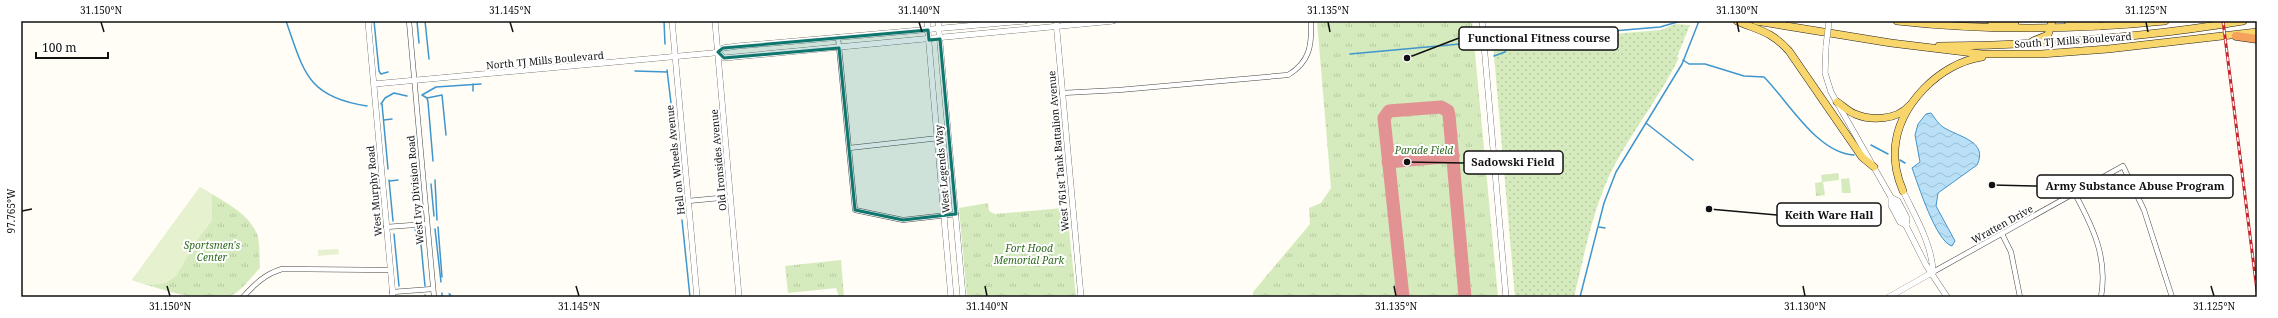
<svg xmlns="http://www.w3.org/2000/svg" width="2278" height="318" viewBox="0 0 2278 318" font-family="'Noto Serif',serif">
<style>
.grass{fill:url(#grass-dots)}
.park{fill:url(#park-tufts)}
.pitch{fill:#e6f2cf}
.water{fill:url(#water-waves);stroke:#3f96cf}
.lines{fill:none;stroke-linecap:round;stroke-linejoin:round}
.stream{stroke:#3f96cf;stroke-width:1.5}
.taxiway{stroke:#e29292;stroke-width:13}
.minor-casing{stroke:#444;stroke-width:5.5}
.tertiary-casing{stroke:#444;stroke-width:6}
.primary-casing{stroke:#222;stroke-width:8}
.motorway-casing{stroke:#222;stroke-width:9}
.minor{stroke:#fff;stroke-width:4.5}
.tertiary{stroke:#fff;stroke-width:5.5}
.primary{stroke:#f9d66b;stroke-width:7}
.motorway{stroke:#f5a25d;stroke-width:8}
.rail-casing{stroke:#c4262e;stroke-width:3}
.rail{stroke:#fff;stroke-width:1.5;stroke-dasharray:4.5;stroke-linecap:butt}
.tertiary-bridge-casing{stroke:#444;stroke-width:6;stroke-linecap:butt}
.tertiary-bridge{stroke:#fff;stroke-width:5.5}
.marked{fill:#0f766e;fill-opacity:0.2;stroke:#0f766e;stroke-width:3;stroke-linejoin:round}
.ticks{fill:none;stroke:#111;stroke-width:1.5}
.labels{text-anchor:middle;stroke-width:4;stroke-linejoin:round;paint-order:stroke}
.street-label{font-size:10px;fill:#111;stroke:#fff}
.park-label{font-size:10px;font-style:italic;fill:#2f6b1f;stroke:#fff}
.leader{fill:none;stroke:#111;stroke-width:1.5}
.callout-dot{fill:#111;stroke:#fff;stroke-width:1.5}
.callout{fill:#fff;stroke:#111;stroke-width:1.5}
.callout-label{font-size:11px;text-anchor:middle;font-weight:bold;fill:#111}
.neatline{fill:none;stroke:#111;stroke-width:1.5}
.ticks-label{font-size:10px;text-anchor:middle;fill:#111}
</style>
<defs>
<pattern id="grass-dots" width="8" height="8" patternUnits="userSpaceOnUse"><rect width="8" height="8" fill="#d5ebbd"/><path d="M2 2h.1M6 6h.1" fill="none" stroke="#b6c8a1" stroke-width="1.8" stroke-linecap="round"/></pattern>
<pattern id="park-tufts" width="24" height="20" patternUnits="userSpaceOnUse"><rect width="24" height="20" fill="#d5ebbd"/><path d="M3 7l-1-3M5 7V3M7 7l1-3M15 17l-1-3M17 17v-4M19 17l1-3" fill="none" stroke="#b6c8a1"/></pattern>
<pattern id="water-waves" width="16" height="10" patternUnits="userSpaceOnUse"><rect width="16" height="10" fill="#b9e0f7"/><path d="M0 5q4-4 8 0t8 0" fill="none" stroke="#9ebfd3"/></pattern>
</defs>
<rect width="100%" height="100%" fill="#fffdf5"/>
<path class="grass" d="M 1675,24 L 1690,25 L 1677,57 L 1679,58 C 1660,96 1634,129 1614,166 C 1593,206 1585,253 1574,297 L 1515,297 L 1493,44 L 1661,30 Z"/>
<g class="park">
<path d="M 1317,21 L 1472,21 L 1498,297 L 1253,297 L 1253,292 L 1310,224 L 1309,208 L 1321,203 L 1331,188 Z"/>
<path d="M 1838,173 L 1839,180 L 1823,182 L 1825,195 L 1816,196 L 1815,183 L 1822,182 L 1821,175 Z"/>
<path d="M 1849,178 L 1851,193 L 1842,193 L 1841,179 Z"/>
<path d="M 200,187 C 219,199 251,213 258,237 C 260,246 259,258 260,268 C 252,276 244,288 234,294 C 209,307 158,288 132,280 Z"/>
<path d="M 988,203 L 989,211 L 995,214 L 1063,208 L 1067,210 L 1076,297 L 967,297 L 959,208 Z"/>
<path d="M 841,260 L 844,297 L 839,297 L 836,288 L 788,293 L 785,266 Z"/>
</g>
<g class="pitch">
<path d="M 200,187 L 212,194 L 212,221 L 200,236 L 176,276 L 166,283 L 150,285 L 132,280 Z"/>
<path d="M 338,249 L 339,254 L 318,256 L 318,250 Z"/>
</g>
<path class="water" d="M 1931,113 C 1935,118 1938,124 1943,127 C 1958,137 1989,141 1977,165 L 1938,193 L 1936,206 L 1955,241 L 1952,246 C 1936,242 1918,184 1912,168 L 1920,162 L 1915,135 L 1918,124 L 1926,114 Z"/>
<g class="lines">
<g class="stream">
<path d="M 286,21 C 304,72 307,97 367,106"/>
<path d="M 374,21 L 379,71 L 381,74 L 388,72"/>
<path d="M 417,21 L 419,43"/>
<path d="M 425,21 L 429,59"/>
<path d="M 664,21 L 665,44"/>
<path d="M 1496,41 L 1660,27 L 1681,21"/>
<path d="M 1350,54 L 1471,43"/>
<path d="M 1494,56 L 1505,52 L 1511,40"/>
<path d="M 1683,60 L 1689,64 L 1705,64 L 1744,76 L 1764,77 C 1788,101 1817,153 1854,155"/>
<path d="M 667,70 L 671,103"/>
<path d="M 635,71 L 667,72"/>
<path d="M 473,84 L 473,91"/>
<path d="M 427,98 L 442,95 L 446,135"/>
<path d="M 381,104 L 385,98 L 394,93 L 407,96"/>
<path d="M 382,104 L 388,169"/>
<path d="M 384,120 L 392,119"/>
<path d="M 1646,123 L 1693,160"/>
<path d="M 1871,145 L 1888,154"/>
<path d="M 1900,160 L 1905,163"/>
<path d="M 433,161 L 428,102 L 427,98 L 422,95 L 436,87 L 481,84"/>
<path d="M 389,180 L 393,221"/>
<path d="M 435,180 L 437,220"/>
<path d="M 390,181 L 398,180"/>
<path d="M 431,184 L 434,216"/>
<path d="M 682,220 L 690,297"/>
<path d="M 438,227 L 442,277"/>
<path d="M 1599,227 L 1605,228"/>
<path d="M 435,229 L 441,282"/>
<path d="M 415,230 L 420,234 L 425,286"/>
<path d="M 394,234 L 399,286"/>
<path d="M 442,293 L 442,297"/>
<path d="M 449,294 L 450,294 L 451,297"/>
<path d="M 425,295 L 426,297"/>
<path d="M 1580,297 L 1604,203 L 1616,172 L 1682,64 L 1699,21"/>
</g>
<g class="taxiway">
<path d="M 1388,162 L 1453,156"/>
<path d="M 1403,297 L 1384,118 L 1389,111 L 1441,107 L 1448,111 L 1449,115 L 1465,297"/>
</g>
<g class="minor-casing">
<g id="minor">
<path d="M 409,21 L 434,297"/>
<path d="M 838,37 L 855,210 L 903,220 L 956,214"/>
<path d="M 1062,93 L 1119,90 L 1288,75 C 1310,62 1312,45 1311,21"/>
<path d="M 849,148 L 948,137"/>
<path d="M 2075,194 C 2093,227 2108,258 2101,297"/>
<path d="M 688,201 L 730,197"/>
<path d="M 386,227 L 427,224"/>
<path d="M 2002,234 L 2011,252 L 2020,297"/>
<path d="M 1933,272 L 2123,166 L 2144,210 L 2172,297"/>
<path d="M 392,292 L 433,289"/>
<path d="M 243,297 C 255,284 265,274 282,269 L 390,270"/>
</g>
</g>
<g class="tertiary-casing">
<g id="tertiary">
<path d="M 368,21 L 393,297"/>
<path d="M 672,21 L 697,297"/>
<path d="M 715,21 L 739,297"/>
<path d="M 927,21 L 951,297"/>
<path d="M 938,21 L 963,297"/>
<path d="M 1056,21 L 1081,297"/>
<path d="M 1482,21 L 1506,297"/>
<path d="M 1826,46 L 1825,73 L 1831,92 L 1896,206 L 1926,265 L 1947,297"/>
<path d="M 718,52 L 724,58 L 1113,21"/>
<path d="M 374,84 L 713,53 L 718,52 L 723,48 L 738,46 L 1025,21"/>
<path d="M 1903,191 C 1915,216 1932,244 1933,272"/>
<path d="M 1891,198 L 1891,205 L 1900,222 L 1906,225"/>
<path d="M 1892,198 L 1898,201 L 1907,218 L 1906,225"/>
<path d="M 1889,297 L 1933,272"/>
</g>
</g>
<g class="primary-casing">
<g id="primary">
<path d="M 1737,21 C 1760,31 1771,31 1789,51 L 1862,157 L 1874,167"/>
<path d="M 1756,21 L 1891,43 L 1982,54 L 2041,54 L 2108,49 L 2257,32"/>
<path d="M 1897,21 C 1987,31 2075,30 2165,21"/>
<path d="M 1991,21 L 2015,25"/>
<path d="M 2068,21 L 2099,26"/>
<path d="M 2033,41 L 2048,35 L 2052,21"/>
<path d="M 1939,46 C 2041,45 2142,38 2243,21"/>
<path d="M 1837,102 C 1843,106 1849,112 1855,114 C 1871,121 1897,120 1909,106"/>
<path d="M 1903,191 C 1897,177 1894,164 1895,149 C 1898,105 1940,63 1982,57"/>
</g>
</g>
<g class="motorway-casing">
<path id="motorway" d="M 2236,36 L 2257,39"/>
</g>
<use href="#minor" class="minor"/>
<use href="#tertiary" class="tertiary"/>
<use href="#primary" class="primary"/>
<use href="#motorway" class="motorway"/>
<g class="rail-casing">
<path id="rail" d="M 2223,21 L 2257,291"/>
</g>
<use href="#rail" class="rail"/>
<g class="tertiary-bridge-casing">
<path id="tertiary-bridge" d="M 1826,46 L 1829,21"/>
</g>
<use href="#tertiary-bridge" class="tertiary-bridge"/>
</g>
<path class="marked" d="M 928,30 L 929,40 L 940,39 L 956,214 L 903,220 L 855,210 L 839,48 L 724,58 L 718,52 L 723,48 Z"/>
<path class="ticks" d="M 101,22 L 104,32M 510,22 L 513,32M 919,22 L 922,32M 1328,22 L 1330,32M 1737,22 L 1739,32M 2146,22 L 2148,32M 22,211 L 32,209M 167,286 L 170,296M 576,286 L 579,296M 985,286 L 987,296M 1394,286 L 1396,296M 1803,286 L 1805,296M 2211,286 L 2214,296"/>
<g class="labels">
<g class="street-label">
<text transform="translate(2073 40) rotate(-4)" y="4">South TJ Mills Boulevard</text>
<text transform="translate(545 60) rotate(-5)" y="4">North TJ Mills Boulevard</text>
<text transform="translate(1058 151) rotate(-95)" y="4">West 761st Tank Battalion Avenue</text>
<text transform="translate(675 160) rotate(-96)" y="4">Hell on Wheels Avenue</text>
<text transform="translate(718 160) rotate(-95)" y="4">Old Ironsides Avenue</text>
<text transform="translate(942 169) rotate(-95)" y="4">West Legends Way</text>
<text transform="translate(415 190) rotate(-95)" y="4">West Ivy Division Road</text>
<text transform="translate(374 191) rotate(-95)" y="4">West Murphy Road</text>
<text transform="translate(2002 224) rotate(-29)" y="4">Wratten Drive</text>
</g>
<g class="park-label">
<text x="1424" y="154">Parade Field</text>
<text x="212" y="249">Sportsmen's<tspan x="212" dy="12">Center</tspan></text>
<text x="1029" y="252">Fort Hood<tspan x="1029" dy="12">Memorial Park</tspan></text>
</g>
</g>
<path class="leader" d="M1407 58L1459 38M1407 162L1464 163M1992 185L2037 186M1709 209L1777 215"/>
<g class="callout-dot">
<circle cx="1407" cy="58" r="4"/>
<circle cx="1407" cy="162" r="4"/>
<circle cx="1992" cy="185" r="4"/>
<circle cx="1709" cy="209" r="4"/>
</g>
<g class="callout">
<rect x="1459" y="27" width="159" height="23" rx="4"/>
<rect x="1464" y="151" width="99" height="23" rx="4"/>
<rect x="2037" y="175" width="196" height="23" rx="4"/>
<rect x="1777" y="203" width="104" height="23" rx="4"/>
</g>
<g class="callout-label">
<text x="1539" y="42">Functional Fitness course</text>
<text x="1513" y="166">Sadowski Field</text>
<text x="2135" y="190">Army Substance Abuse Program</text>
<text x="1829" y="219">Keith Ware Hall</text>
</g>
<rect width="2278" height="318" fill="none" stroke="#ffffff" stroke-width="44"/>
<path d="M36 52v6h72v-6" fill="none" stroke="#111111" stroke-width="2"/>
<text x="42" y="52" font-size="12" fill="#111111" stroke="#ffffff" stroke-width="3" paint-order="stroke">100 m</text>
<rect x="22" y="22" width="2234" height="274" class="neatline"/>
<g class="ticks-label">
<text x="101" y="14">31.150°N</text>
<text x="510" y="14">31.145°N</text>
<text x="919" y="14">31.140°N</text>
<text x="1328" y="14">31.135°N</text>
<text x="1737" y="14">31.130°N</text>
<text x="2146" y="14">31.125°N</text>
<text transform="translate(11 211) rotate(-90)" y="4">97.765°W</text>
<text x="170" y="310">31.150°N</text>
<text x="579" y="310">31.145°N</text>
<text x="987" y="310">31.140°N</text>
<text x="1396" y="310">31.135°N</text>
<text x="1805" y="310">31.130°N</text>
<text x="2214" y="310">31.125°N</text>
</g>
</svg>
